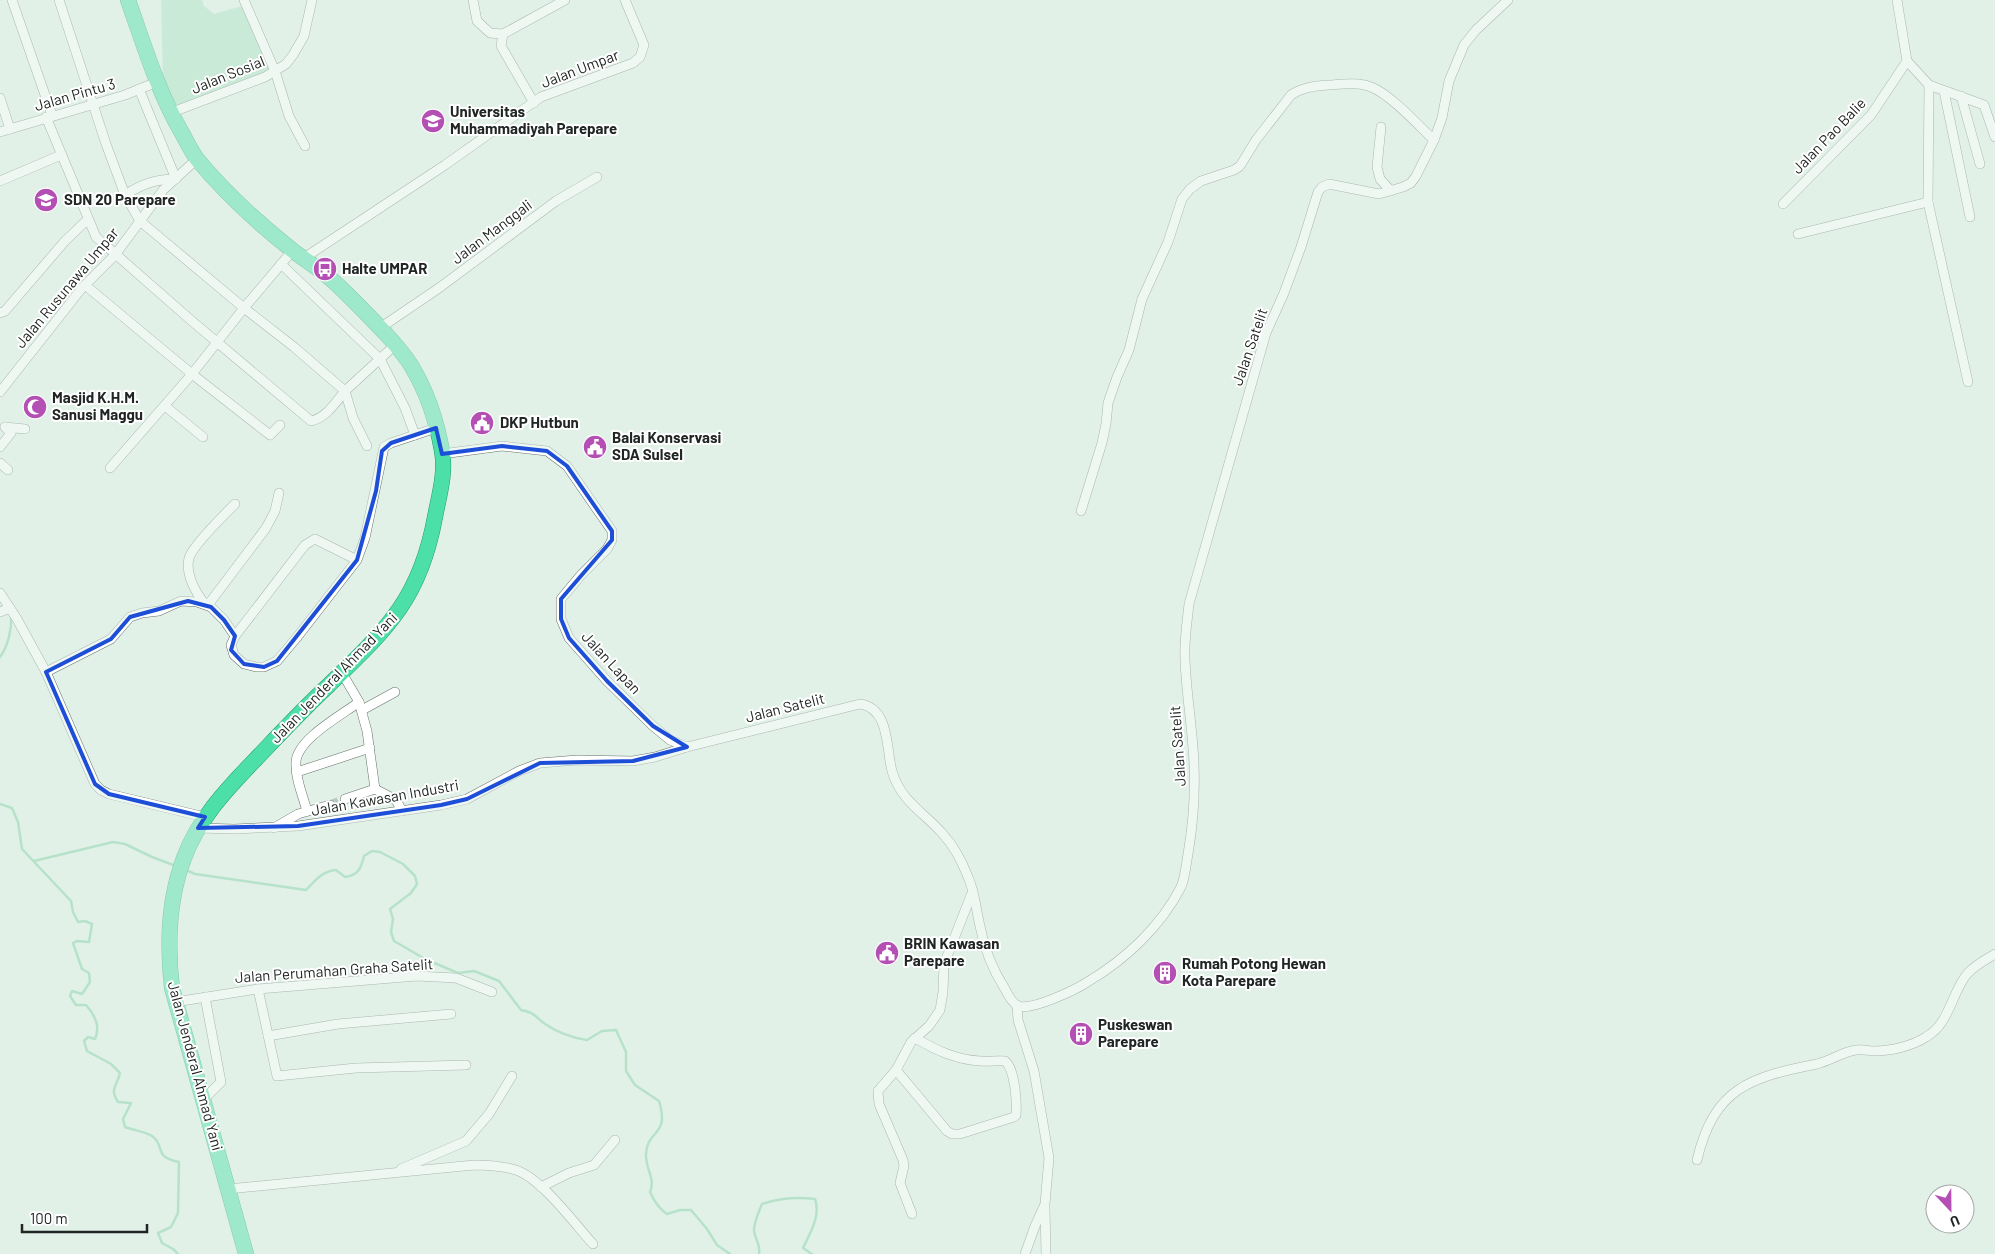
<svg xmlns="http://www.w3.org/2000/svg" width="1995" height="1254" viewBox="0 0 1995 1254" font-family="Barlow,sans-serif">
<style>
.green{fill:#ade3c5}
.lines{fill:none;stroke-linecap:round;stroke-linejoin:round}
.stream{stroke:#82d0a7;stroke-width:2.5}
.minor-tunnel{stroke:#bac8c1;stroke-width:9;stroke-dasharray:9 4.5;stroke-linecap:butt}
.minor-casing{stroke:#65736b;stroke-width:10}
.trunk-casing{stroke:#209a6b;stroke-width:16}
.minor{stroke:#fff;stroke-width:9}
.trunk{stroke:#4ce0a8;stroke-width:15}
.marked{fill:none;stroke:#1d4ed8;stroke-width:4;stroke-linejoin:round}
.labels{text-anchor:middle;stroke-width:4;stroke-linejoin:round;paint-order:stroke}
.street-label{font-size:15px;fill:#202623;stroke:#fff}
.poi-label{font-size:15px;font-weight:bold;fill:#202623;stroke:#fff;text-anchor:start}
</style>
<rect width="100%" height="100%" fill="#e1f1e8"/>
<path class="green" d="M 161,0 L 202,0 L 204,6 L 214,14 L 242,6 L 257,36 L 272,72 L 173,110 L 163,85 Z"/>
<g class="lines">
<g class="stream">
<path d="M 0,657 C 8,646 12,629 11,616"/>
<path d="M 0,804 L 12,808 L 18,822 L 22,849 L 71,901 L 73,912 L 78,922 L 85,921 L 92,924 L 89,942 L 77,941 L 73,943 L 82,969 L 89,973 L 90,982 L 82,994 L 72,991 L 70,996 L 76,1005 L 86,1005 C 95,1015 101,1026 95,1039 L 88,1037 L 84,1041 L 87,1051 L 111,1064 L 120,1073 C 117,1087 109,1088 118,1102 L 131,1103 L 123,1119 L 125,1127 C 133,1130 146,1132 152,1136 C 166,1145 152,1157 179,1162 L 178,1213 L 171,1227 L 158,1233 L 162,1243 L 173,1249 L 178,1254"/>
<path d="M 34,861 L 113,842 L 125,844 L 152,857 L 176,866"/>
<path d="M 186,870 L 195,874 L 306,890 C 315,881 322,871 336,870 L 345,877 C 359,875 361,868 364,856 L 372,851 L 380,852 L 403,864 L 415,876 L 417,884 L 411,893 L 390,909 L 393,919 L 391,932 L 394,941 L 425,959 L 458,973 L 474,971 L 499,981 L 521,1010 C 536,1013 534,1016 545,1024 C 557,1032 573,1038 587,1040 L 602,1031 L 616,1030 L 626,1052 L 626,1071 L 635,1085 L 659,1101 C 670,1137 647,1129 646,1154 C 645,1168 656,1179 650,1192 C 654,1201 658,1208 667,1214 L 680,1210 L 691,1210 L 707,1229 L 717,1245 L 730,1254"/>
<path d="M 759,1254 C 761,1245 755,1239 754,1231 C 754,1221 759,1212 762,1204 C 780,1198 797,1197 815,1199 C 821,1216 810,1233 803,1248 L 812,1254"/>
</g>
<path class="minor-tunnel" d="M 330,805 L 345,799"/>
<g class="minor-casing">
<g id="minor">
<path d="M 12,0 L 52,115"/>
<path d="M 59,0 L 106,144 L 125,195 L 140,221 L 244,308 L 293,250"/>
<path d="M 244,0 L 275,71 L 289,116 L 305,146"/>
<path d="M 473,0 L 477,21 L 490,33 L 503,34"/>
<path d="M 1907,61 L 1929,85 L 1928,202 L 1968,382"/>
<path d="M 1929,85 L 1984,105 L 1995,137"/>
<path d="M 1944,91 L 1970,217"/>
<path d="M 1961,96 L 1980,164"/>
<path d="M 0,98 L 10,129"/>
<path d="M 534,103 L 501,46 L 503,34 L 565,0"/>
<path d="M 170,113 L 265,77 L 286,64 L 293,55 L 304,36 L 312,0"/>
<path d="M 46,117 L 96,237 L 193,322 L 311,421 C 326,418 336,402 345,391"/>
<path d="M 1381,127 L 1377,167 L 1380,179 L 1391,191"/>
<path d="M 0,132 L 125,95 L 157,82"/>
<path d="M 0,181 L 61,155"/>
<path d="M 125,195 C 142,184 156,179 176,179 L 139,89"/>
<path d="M 1783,204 L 1871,115 L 1907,61 L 1897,0"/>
<path d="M 1798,234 L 1928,202"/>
<path d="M 304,258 L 445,165 L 541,97 L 633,63 L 640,57 L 644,45 L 625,0"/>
<path d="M 281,264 L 380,359 L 405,408 L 415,435"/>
<path d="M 85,285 L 192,374 L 244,308 L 294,347 L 345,391 L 395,345"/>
<path d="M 0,313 L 5,311 L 65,241 L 87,220"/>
<path d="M 380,328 L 439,288 L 556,201 L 597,177"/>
<path d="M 345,391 L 353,418 L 367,446"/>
<path d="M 0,392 L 82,288 L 115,255 L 163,190 L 197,159"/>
<path d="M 165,406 L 203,437"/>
<path d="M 5,427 L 25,429"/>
<path d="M 0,447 L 11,433 L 5,427"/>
<path d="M 442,454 L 502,446 L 547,451 L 567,466 L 612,531 L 612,540 L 607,549 L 581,575 L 561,599 L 561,619 L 569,638 L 607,681 L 653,726 L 670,740 L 687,747"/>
<path d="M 0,463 L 8,470"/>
<path d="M 110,468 L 192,374 L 270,435 L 280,425"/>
<path d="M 1081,511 L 1102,443 L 1106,424 L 1108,403 L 1117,377 L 1129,350 L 1142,299 L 1168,242 L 1182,199 L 1190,189 L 1201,181 L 1234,170 L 1240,166 L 1256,140 L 1291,95 C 1303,87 1315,86 1329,85 C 1343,84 1358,82 1371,87 C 1390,94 1419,126 1434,140"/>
<path d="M 357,560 L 315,539 L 305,545 L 235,636 L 231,645 L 234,655 L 244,664 L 256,667 L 264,667 L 277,661 L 298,636 L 357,560 L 365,538 L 384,447 L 391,443 L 436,428"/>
<path d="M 0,593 L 17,619 L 46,672 L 95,784 L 101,790 L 109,794 L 205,817"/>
<path d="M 206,605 C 196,594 185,574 189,558 C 193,545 224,515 235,504"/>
<path d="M 208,605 L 266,528 L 275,511 L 279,493"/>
<path d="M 0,612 L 10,608"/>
<path d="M 46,672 L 111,639 L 130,617 L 142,613 L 159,611 L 181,601 L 197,602 L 211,607 L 224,620 L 235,636"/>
<path d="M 359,702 L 367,731 L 375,789"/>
<path d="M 362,710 L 395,692"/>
<path d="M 297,772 L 370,748"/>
<path d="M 345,799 L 375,789 L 396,800 L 402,811"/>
<path d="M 307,811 C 303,796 295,778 296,762 C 297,739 342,715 359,702 L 342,673"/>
<path d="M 198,828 L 234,829 L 298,826 L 441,805 L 467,799 L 519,771 L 540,763 L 577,760 L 633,761 L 655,757 L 687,747 L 860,704 C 890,708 886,749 892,771 C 900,800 923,812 942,833 C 953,845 962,861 968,877 C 975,892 976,910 980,926 C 984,949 993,970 1005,989 C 1008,995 1012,1003 1018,1006 C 1032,1011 1077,989 1089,981 C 1126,959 1161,926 1181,887 C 1185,878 1186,865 1188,854 C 1194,819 1196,784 1193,748 C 1191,719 1186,689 1185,659 C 1184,641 1187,623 1189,604 L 1266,333 L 1284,293 L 1301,247 L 1318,192 L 1322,187 L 1329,184 L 1379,194 L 1403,187 L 1411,183 L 1416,176 L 1434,140 L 1442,118 L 1449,81 L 1464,45 L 1476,30 L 1508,0"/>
<path d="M 274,828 L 298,814 L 330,805"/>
<path d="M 258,989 L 277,1076 L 356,1068 L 466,1065"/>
<path d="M 175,1002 L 258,989 L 417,976 L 456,978 L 492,992"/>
<path d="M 1017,1005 L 1018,1020 L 1034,1071 L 1049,1158 L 1045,1204 L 1035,1226 L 1025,1254"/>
<path d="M 268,1036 L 338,1024 L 451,1014"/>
<path d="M 896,1070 L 947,1131 L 952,1134 L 960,1134 L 1014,1117 L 1016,1115 C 1017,1102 1015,1069 1005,1061 C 997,1060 989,1062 981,1061 C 956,1060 936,1050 915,1038"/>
<path d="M 203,1100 L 221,1082 L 205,997"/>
<path d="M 1697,1160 C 1714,1088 1750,1077 1817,1064 C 1830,1061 1842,1052 1856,1050 C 1863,1049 1869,1051 1875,1051 C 1891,1051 1912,1046 1926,1037 C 1950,1023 1951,994 1967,974 C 1975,965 1985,960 1995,954"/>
<path d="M 401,1169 L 466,1141 L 489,1114 L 512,1076"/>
<path d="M 541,1187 L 569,1173 L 594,1165 L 615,1140"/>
<path d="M 228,1189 L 474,1165 C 488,1165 502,1166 516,1170 C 542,1179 574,1223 593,1244"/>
<path d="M 1045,1207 L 1046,1254"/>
<path d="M 912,1214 L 900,1183 L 904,1166 L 903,1160 L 879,1104 L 878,1091 L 896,1070 L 911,1042 L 929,1026 L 940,1010 L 943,992 L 944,964 L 972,893"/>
</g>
</g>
<g class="trunk-casing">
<path id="trunk" d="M 128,0 C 144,45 158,92 182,133 C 187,142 191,151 197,159 C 225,193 258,223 292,250 C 305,260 319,268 331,279 C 350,296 368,315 386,334 C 395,344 405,355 412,367 C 427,392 437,423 442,451 C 446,473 439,496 435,517 C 420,599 387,629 329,685 C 303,709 278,736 253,762 C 225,791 198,820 184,858 C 168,900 167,945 172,988 L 246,1254"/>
</g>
<use href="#minor" class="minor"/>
<use href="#trunk" class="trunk"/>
</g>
<path d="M0 0H1995V1254H0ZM 436,428 L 442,454 L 502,446 L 547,451 L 567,466 L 612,531 L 612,540 L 561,599 L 561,619 L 569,638 L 607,681 L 653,726 L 687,747 L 633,761 L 540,763 L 467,799 L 441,805 L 298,826 L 198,828 L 205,817 L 109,794 L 95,784 L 46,672 L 111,639 L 130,617 L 188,601 L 211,607 L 224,620 L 235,636 L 231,650 L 244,664 L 264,667 L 277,661 L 357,560 L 376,491 L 382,451 L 391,443 Z" fill="#e1f1e8" fill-opacity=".55" fill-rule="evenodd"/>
<path class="marked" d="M 436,428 L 442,454 L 502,446 L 547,451 L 567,466 L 612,531 L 612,540 L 561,599 L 561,619 L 569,638 L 607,681 L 653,726 L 687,747 L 633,761 L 540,763 L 467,799 L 441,805 L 298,826 L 198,828 L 205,817 L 109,794 L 95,784 L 46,672 L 111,639 L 130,617 L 188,601 L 211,607 L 224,620 L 235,636 L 231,650 L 244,664 L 264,667 L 277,661 L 357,560 L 376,491 L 382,451 L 391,443 Z"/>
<defs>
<g id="university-disc" transform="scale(1.25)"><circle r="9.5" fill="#b44fb4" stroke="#fff"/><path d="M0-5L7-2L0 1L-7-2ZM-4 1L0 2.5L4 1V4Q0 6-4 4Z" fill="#fff"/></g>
<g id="school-disc" transform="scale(1.25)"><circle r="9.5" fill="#b44fb4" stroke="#fff"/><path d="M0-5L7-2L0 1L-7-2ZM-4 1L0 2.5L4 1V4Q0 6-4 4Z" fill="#fff"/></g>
<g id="bus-disc" transform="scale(1.25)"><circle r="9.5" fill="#b44fb4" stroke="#fff"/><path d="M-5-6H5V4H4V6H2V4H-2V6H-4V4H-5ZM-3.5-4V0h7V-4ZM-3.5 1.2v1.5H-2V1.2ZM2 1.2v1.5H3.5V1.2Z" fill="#fff"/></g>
<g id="mosque-disc" transform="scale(1.25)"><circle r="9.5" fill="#b44fb4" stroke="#fff"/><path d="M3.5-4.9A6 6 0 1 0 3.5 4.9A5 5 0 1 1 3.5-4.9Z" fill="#fff"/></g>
<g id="civic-disc" transform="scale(1.25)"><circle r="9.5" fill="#b44fb4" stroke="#fff"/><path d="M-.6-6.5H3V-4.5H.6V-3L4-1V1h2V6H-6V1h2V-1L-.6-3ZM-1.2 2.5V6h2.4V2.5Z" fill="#fff"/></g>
<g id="building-disc" transform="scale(1.25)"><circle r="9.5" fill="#b44fb4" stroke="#fff"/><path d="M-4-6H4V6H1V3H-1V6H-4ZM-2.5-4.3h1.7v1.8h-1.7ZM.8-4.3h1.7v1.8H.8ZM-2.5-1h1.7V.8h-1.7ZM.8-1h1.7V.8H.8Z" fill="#fff"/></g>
</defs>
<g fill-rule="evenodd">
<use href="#university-disc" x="433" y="121"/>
<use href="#school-disc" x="46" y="200"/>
<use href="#bus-disc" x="325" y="269"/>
<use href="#mosque-disc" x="35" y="407"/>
<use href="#civic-disc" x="482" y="423"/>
<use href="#civic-disc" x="595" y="447"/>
<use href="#civic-disc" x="887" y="953"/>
<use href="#building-disc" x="1165" y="973"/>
<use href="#building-disc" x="1081" y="1034"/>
</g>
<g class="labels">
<g class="street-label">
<text transform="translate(580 69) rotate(-21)" y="5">Jalan Umpar</text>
<text transform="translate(228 75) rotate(-22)" y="5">Jalan Sosial</text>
<text transform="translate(75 95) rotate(-16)" y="5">Jalan Pintu 3</text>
<text transform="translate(1829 136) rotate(-46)" y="5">Jalan Pao Balie</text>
<text transform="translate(492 232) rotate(-37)" y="5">Jalan Manggali</text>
<text transform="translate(67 288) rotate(-50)" y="5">Jalan Rusunawa Umpar</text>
<text transform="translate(1250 347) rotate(-71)" y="5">Jalan Satelit</text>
<text transform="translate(611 663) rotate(47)" y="5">Jalan Lapan</text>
<text transform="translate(334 678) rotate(-46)" y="5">Jalan Jenderal Ahmad Yani</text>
<text transform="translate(785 708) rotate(-14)" y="5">Jalan Satelit</text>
<text transform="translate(1178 746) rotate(-94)" y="5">Jalan Satelit</text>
<text transform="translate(385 798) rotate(-10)" y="5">Jalan Kawasan Industri</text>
<text transform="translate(334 971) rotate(-4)" y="5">Jalan Perumahan Graha Satelit</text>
<text transform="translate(195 1066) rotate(75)" y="5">Jalan Jenderal Ahmad Yani</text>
</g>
<g class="poi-label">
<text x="450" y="117">Universitas<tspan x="450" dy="17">Muhammadiyah Parepare</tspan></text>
<text x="64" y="205">SDN 20 Parepare</text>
<text x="342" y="274">Halte UMPAR</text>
<text x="52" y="403">Masjid K.H.M.<tspan x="52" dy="17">Sanusi Maggu</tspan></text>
<text x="500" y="428">DKP Hutbun</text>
<text x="612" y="443">Balai Konservasi<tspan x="612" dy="17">SDA Sulsel</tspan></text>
<text x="904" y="949">BRIN Kawasan<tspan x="904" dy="17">Parepare</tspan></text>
<text x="1182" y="969">Rumah Potong Hewan<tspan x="1182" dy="17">Kota Parepare</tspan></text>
<text x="1098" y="1030">Puskeswan<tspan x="1098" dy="17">Parepare</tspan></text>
</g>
</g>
<g transform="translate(1950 1209) rotate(158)"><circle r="24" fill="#ffffff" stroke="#a6a8a7"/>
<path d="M0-4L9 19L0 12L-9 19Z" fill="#b44fb4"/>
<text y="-8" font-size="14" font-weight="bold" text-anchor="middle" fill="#202623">U</text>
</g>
<path d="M22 1224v8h125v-8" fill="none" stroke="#202623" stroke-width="2.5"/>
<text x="30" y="1224" font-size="15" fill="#202623" stroke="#ffffff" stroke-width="4" paint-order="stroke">100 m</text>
</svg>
